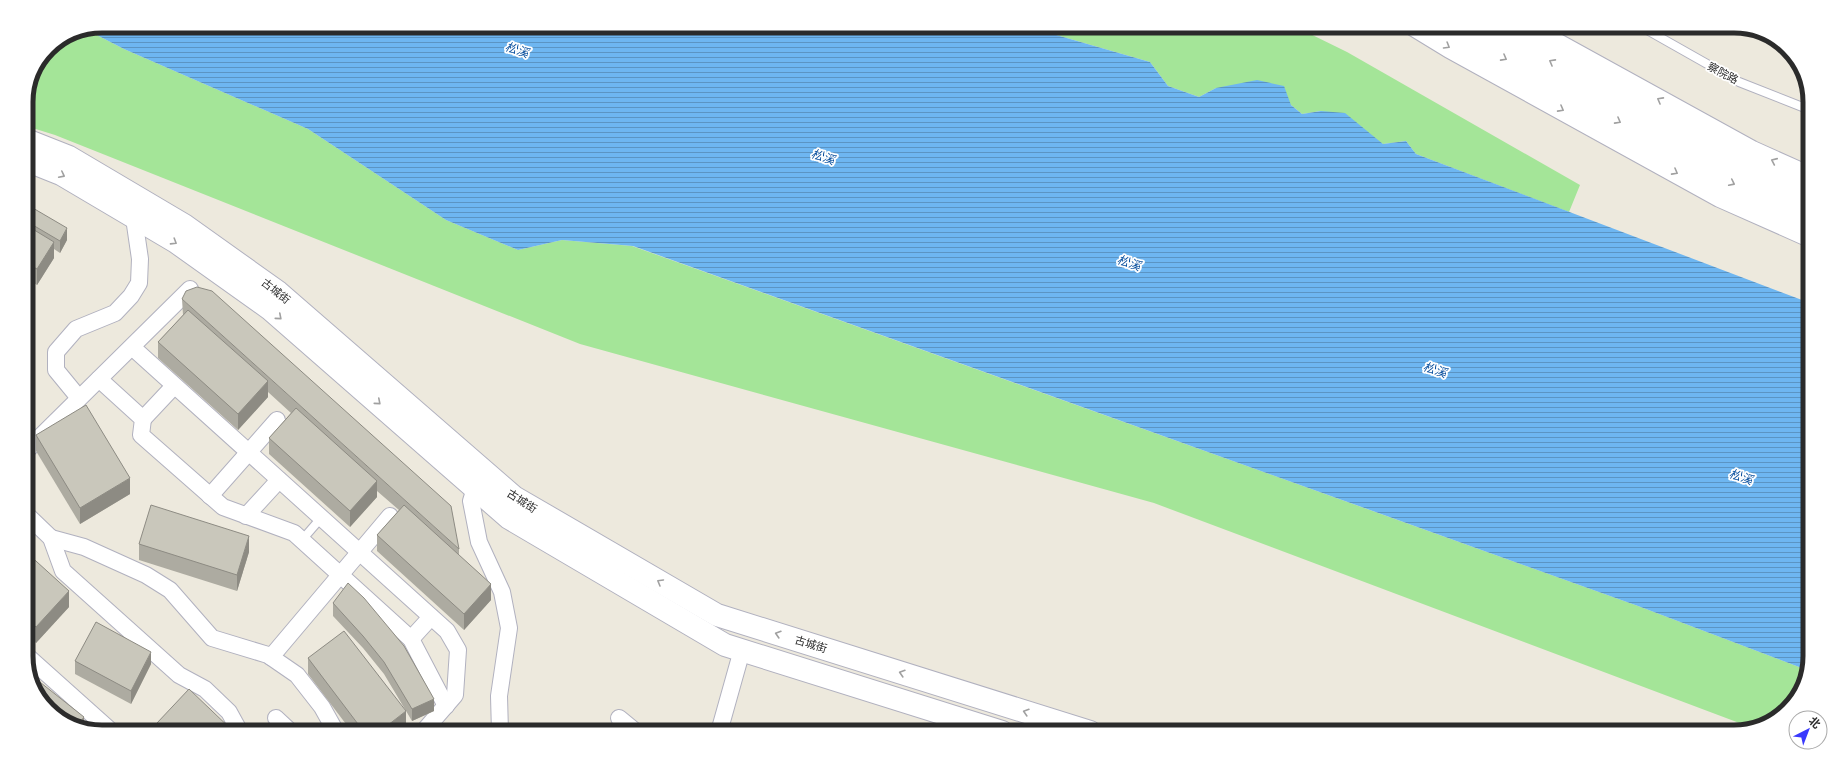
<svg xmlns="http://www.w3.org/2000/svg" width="1836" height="758" viewBox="0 0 1836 758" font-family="Helvetica,'Noto Sans SC',sans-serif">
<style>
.grass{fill:#a4e598}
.water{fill:url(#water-rules)}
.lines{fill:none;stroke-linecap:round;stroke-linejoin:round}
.service-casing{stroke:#b1b1bf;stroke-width:10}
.minor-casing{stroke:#b1b1bf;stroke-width:18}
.tertiary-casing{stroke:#b1b1bf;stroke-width:22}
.secondary-casing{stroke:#b1b1bf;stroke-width:24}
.service{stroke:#fff;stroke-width:8}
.minor{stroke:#fff;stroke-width:16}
.tertiary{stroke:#fff;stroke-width:20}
.secondary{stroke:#fff;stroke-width:22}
.wall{fill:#adaba1}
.shaded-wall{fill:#8d8b83}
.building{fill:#c9c7bb;stroke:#8d8b83}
.oneway{stroke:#a0a0a0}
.labels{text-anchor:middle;stroke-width:3.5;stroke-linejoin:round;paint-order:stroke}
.street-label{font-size:11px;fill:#2b2b2b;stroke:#fff}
.water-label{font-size:12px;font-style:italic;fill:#0b519f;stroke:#fff}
.rim{fill:none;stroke:#2b2b2b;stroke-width:5}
</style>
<defs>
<pattern id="water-rules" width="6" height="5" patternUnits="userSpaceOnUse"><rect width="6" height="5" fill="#6eb6f1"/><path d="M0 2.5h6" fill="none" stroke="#5b94c3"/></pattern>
</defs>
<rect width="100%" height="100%" fill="#ede9dd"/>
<g class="grass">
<path d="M 1025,26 L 1294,26 L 1347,52 L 1580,185 L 1569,212 L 1416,154 L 1406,141 L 1383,144 L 1321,111 L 1302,114 L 1291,105 L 1216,88 L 1199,97 L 1168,86 L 1150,62 Z"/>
<path d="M 85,29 L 124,49 L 308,129 L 446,220 L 518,250 L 562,240 L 632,246 L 1638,606 L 1807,670 L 1804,685 L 1776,719 L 1750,727 L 1154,503 L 580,344 L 55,135 L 26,126 L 26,97 L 48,48 L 73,32 Z"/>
</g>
<path class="water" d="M 102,26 L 1025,26 L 1150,62 L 1168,86 L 1199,97 L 1216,88 L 1257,80 L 1284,86 L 1291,105 L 1302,114 L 1321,111 L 1345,113 L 1383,144 L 1406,141 L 1416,154 L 1810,303 L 1810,656 L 1807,670 L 1638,606 L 633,246 L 562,240 L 518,250 L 446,220 L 308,129 L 124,49 L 85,29 Z"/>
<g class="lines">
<g class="service-casing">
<g id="service">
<path d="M 1640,26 L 1739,82 L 1810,110"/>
<path d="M 302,540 L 321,518"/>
</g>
</g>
<g class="minor-casing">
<g id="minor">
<path d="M 132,347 L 447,631 L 458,650 L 455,695 L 423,732"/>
<path d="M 99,379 L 143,419 L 141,435 L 223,507 L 294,533 L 411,639 L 446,706"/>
<path d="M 79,398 L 56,370 L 56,352 L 76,329 L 115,313 L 131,296 L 139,283 L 140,259 L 134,218"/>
<path d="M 143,419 L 174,386"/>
<path d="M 26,451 L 190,289"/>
<path d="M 475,488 L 471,501 L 479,542 L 502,592 L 509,628 L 499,696 L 500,732"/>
<path d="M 210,496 L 277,420"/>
<path d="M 26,514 L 51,538 L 63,571 L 179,675 L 205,689 L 229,712 L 240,732"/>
<path d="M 246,516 L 279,480"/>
<path d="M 51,538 L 84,547 L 146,575 L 170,590 L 212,638 L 268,655 L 297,675 L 322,707 L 336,732"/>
<path d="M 411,639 L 431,617"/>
<path d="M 26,655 L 112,732"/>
<path d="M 271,657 L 390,516"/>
<path d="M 276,718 L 291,732"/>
<path d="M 619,718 L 636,732"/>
<path d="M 719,732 L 742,650"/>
</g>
</g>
<g class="tertiary-casing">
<g id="tertiary">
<path d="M 1414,26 L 1450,48 L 1720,197 L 1810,237"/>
<path d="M 1525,26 L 1752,151 L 1810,177"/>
</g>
</g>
<g class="secondary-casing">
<g id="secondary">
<path d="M 1445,26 L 1729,182 L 1810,219"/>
<path d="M 1488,26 L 1740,165 L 1810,197"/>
<path d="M 26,140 L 69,157 L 184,225 L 278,292 L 514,497 L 717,615 L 1090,732"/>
<path d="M 26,160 L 61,174 L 176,242 L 270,309 L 509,518 L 725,645 L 1002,732"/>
</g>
</g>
<use href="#service" class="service"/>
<use href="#minor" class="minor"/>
<use href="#tertiary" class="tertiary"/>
<use href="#secondary" class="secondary"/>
</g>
<g class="wall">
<path d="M 26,204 L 67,240 L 60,253 L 54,249 L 54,258 L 37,285 L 27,279 L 27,286 L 26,288 Z"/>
<path d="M 182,299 L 459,549 L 459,556 L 491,600 L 464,630 L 377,551 L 377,535 L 399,510 L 377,491 L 377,497 L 350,527 L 269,454 L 269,438 L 291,413 L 268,392 L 268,397 L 238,430 L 158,358 L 158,342 L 183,315 Z"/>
<path d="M 36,435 L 130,494 L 80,524 L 36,451 Z"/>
<path d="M 139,544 L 249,552 L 237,591 L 139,560 Z"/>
<path d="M 26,552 L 69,607 L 36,643 L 26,634 Z"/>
<path d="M 333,603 L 434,711 L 412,721 L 384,674 L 363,648 L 333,616 Z"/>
<path d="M 308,658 L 406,727 L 400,732 L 352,732 L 308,674 Z"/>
<path d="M 75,661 L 151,664 L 131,704 L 75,674 Z"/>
<path d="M 157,723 L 234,732 L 157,732 Z"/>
</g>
<g class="shaded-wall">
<path d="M 67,228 L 67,240 L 60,253 L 60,241 Z"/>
<path d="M 54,242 L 54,258 L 37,285 L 37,269 Z"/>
<path d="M 27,270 L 27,286 L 26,288 L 26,272 Z"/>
<path d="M 268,381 L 268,397 L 238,430 L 238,414 Z"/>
<path d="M 130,478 L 130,494 L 80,524 L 80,508 Z"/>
<path d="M 377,481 L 377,497 L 350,527 L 350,511 Z"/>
<path d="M 249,536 L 249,552 L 237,591 L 237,575 Z"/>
<path d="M 491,584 L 491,600 L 464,630 L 464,614 Z"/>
<path d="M 69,591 L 69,607 L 36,643 L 36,627 Z"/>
<path d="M 151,652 L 151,664 L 131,704 L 131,691 Z"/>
<path d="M 434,699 L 434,711 L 412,721 L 412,709 Z"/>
<path d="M 406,711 L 406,727 L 400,732 L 379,732 Z"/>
<path d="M 84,717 L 84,728 L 76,727 Z"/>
</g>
<g class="building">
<path d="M 26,204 L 67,228 L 60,241 L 26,221 Z"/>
<path d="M 26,225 L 54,242 L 37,269 L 26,263 Z"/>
<path d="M 197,287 L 212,291 L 451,506 L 459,549 L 182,299 L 186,291 Z"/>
<path d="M 188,310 L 268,381 L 238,414 L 158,342 Z"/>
<path d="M 86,405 L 130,478 L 80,508 L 36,435 Z"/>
<path d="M 296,408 L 377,481 L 350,511 L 269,438 Z"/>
<path d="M 151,505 L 249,536 L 237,575 L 139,544 Z"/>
<path d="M 404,505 L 491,584 L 464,614 L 377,535 Z"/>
<path d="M 26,552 L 69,591 L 36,627 L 26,618 Z"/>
<path d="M 348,583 L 364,598 L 404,646 L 434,699 L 412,709 L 384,662 L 363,636 L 333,603 Z"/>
<path d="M 96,622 L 151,652 L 131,691 L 75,661 Z"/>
<path d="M 344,631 L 406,711 L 379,732 L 364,732 L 308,658 Z"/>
<path d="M 31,675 L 84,717 L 76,727 L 73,726 L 42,702 Z"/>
<path d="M 189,689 L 234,732 L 167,732 L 157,723 Z"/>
</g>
<defs><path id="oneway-chevron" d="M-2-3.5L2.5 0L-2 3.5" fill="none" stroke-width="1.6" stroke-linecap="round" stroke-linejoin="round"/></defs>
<g class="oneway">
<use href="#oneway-chevron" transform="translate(1447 46) rotate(31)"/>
<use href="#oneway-chevron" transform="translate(1504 58) rotate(29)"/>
<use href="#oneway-chevron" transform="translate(1552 62) rotate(-151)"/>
<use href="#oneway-chevron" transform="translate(1660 100) rotate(-151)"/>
<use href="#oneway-chevron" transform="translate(1561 109) rotate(29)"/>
<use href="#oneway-chevron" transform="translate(1618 121) rotate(29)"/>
<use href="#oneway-chevron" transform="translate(1774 161) rotate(-156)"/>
<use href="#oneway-chevron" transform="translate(1675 172) rotate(29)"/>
<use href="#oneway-chevron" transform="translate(62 175) rotate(27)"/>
<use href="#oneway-chevron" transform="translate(1732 183) rotate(26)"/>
<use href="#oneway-chevron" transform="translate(174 242) rotate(32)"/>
<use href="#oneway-chevron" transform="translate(279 317) rotate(41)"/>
<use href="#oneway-chevron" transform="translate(378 402) rotate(41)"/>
<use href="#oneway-chevron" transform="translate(660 582) rotate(-150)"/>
<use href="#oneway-chevron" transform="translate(778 634) rotate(-163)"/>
<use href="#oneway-chevron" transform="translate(902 673) rotate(-163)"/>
<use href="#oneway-chevron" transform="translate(1026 712) rotate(-163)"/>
</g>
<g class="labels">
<g class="street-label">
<text transform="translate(1723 73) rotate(28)" y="4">察院路</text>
<text transform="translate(276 291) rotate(38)" y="4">古城街</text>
<text transform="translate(522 501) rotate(33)" y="4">古城街</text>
<text transform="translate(811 644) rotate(17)" y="4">古城街</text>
</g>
<g class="water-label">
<text transform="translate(517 50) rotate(19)" y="4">松溪</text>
<text transform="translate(823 157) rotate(19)" y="4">松溪</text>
<text transform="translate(1129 263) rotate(19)" y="4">松溪</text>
<text transform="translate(1435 370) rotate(19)" y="4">松溪</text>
<text transform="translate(1741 477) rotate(19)" y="4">松溪</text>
</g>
</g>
<path d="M0 0H1836V758H0ZM102 33H1734A69 69 0 0 1 1803 102V656A69 69 0 0 1 1734 725H102A69 69 0 0 1 33 656V102A69 69 0 0 1 102 33Z" fill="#fff" fill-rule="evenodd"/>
<path class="rim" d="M102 33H1734A69 69 0 0 1 1803 102V656A69 69 0 0 1 1734 725H102A69 69 0 0 1 33 656V102A69 69 0 0 1 102 33Z"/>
<g transform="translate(1808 730) rotate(42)"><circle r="19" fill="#ffffff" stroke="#aaaaaa"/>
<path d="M0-3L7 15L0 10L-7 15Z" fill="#3a3afd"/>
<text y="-6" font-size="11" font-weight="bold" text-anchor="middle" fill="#2b2b2b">北</text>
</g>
</svg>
